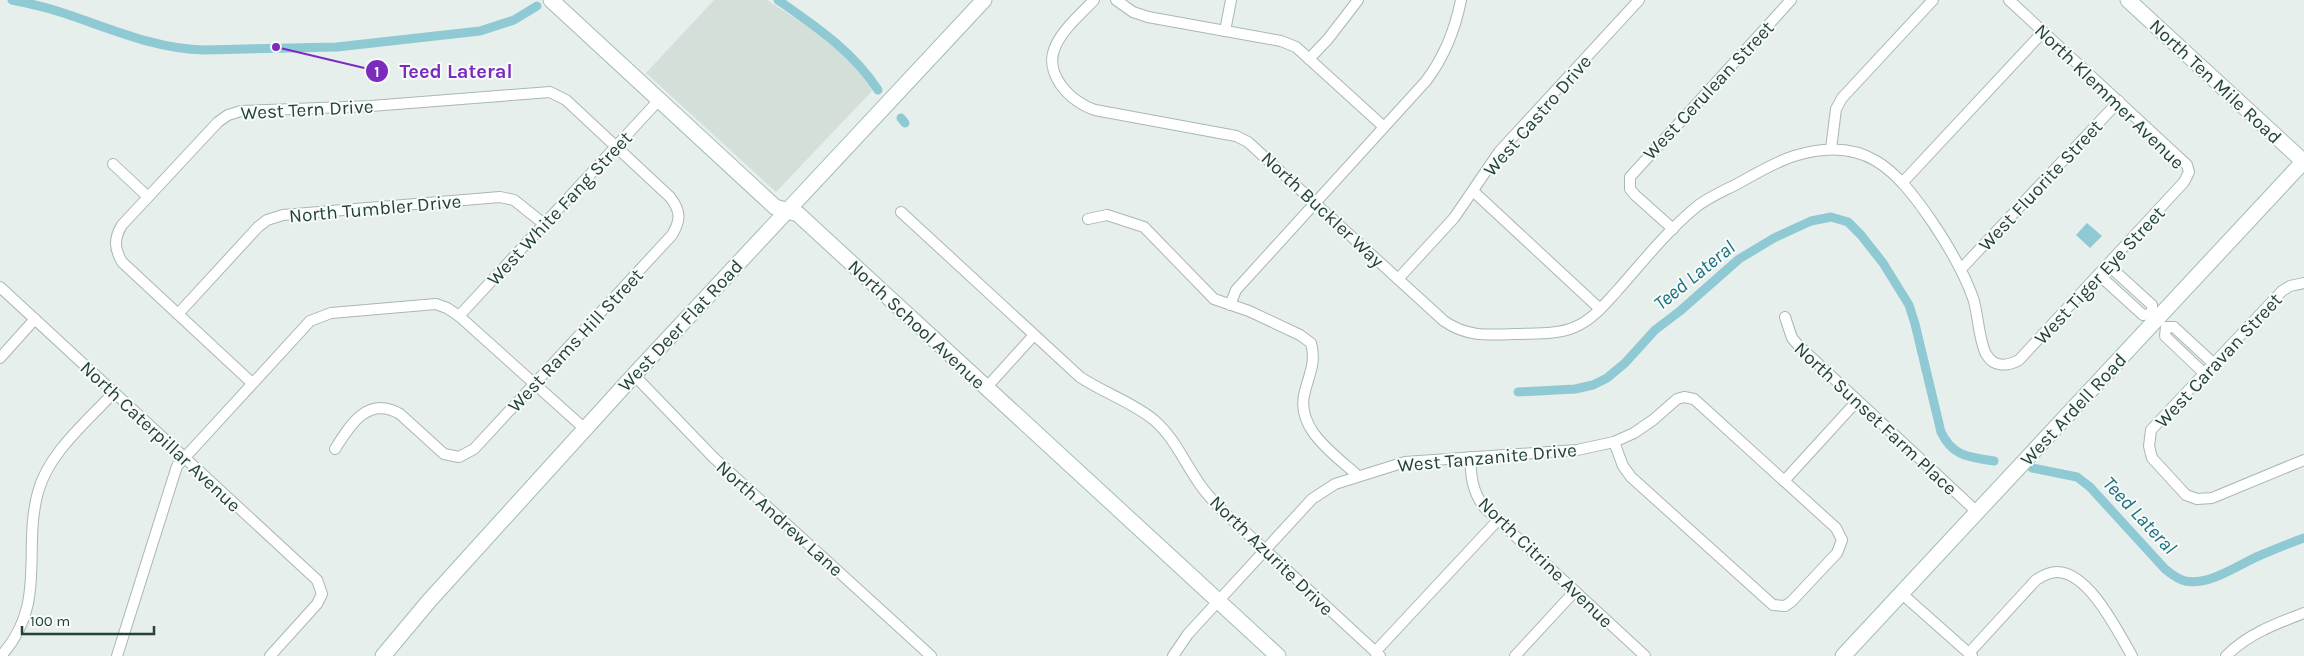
<svg xmlns="http://www.w3.org/2000/svg" width="2304" height="656" viewBox="0 0 2304 656" font-family="Karla,sans-serif">
<style>
.built{fill:#d4dfda}
.water{fill:#8ec9d4}
.lines{fill:none;stroke-linecap:round;stroke-linejoin:round}
.canal{stroke:#8ec9d4;stroke-width:9}
.street-casing{stroke:#a8b8b2;stroke-width:12}
.secondary-casing{stroke:#a4bbb3;stroke-width:17}
.street{stroke:#fff;stroke-width:10}
.secondary{stroke:#fff;stroke-width:15}
.labels{text-anchor:middle;stroke-width:4;stroke-linejoin:round;paint-order:stroke}
.street-label{font-size:19px;fill:#24423a;stroke:#f7fbf9}
.water-label{font-size:20px;font-style:italic;fill:#1c6f80;stroke:#f7fbf9}
.leader{fill:none;stroke:#7b2cbf;stroke-width:2}
.callout-dot{fill:#7b2cbf;stroke:#f7fbf9;stroke-width:2}
.mark-label{font-size:15px;text-anchor:middle;font-weight:bold;fill:#fff}
.callout-label{font-size:20px;text-anchor:middle;font-weight:bold;fill:#7b2cbf;stroke:#f7fbf9;stroke-width:4;stroke-linejoin:round;paint-order:stroke}
</style>
<rect width="100%" height="100%" fill="#e6efeb"/>
<path class="built" d="M 714,0 L 767,0 L 818,33 L 863,70 L 872,91 L 776,192 L 646,73 Z"/>
<path class="water" d="M 2087,223 L 2102,236 L 2090,248 L 2076,235 Z"/>
<g class="lines">
<g class="canal">
<path d="M 12,0 C 27,3 42,6 57,11 C 105,26 153,49 204,50 L 337,47 L 480,31 L 514,20 L 537,6"/>
<path d="M 778,0 C 815,26 853,51 878,90"/>
<path d="M 901,118 L 905,123"/>
<path d="M 1518,392 L 1575,389 L 1593,385 L 1607,378 L 1625,363 L 1655,330 L 1680,311 L 1739,259 L 1774,238 L 1811,221 L 1831,217 L 1848,222 L 1861,235 L 1883,263 L 1909,305 L 1915,324 L 1941,432 C 1953,457 1969,457 1994,461"/>
<path d="M 2032,468 L 2077,477 L 2090,487 L 2165,569 C 2171,574 2177,579 2185,581 C 2210,586 2239,564 2261,555 C 2275,549 2290,543 2304,538"/>
</g>
<g class="street-casing">
<g id="street">
<path d="M 1094,0 C 1081,14 1064,28 1056,45 C 1042,73 1070,102 1095,110 L 1236,136 L 1248,142 L 1444,321 C 1467,337 1488,335 1514,334 C 1534,333 1557,335 1575,327 C 1592,320 1604,305 1616,292 C 1641,264 1666,232 1695,208 C 1708,197 1724,191 1739,183 C 1757,173 1775,162 1794,156 C 1865,134 1896,169 1933,223 C 1949,247 1963,270 1973,298 C 1978,313 1979,341 1986,354 C 1994,368 2008,366 2019,360 L 2184,182 L 2189,172 L 2187,165 L 2009,0"/>
<path d="M 1116,0 L 1133,12 L 1148,17 L 1281,41 L 1296,47 L 1384,127"/>
<path d="M 1225,31 L 1231,0"/>
<path d="M 1309,59 L 1328,39 L 1358,0"/>
<path d="M 1831,149 L 1836,109 L 1842,98 L 1933,0"/>
<path d="M 113,164 L 148,197"/>
<path d="M 1903,182 L 2043,32"/>
<path d="M 1473,191 L 1600,309"/>
<path d="M 901,212 L 1080,377 C 1104,393 1132,402 1154,420 C 1175,438 1185,464 1201,486 C 1208,496 1216,504 1224,512 L 1380,656"/>
<path d="M 1088,219 L 1107,215 L 1144,227 L 1214,299 L 1249,311 L 1300,335 L 1311,343 C 1316,362 1310,372 1305,391 C 1294,428 1334,454 1357,475"/>
<path d="M 1673,229 L 1635,195 L 1630,189 L 1630,177 L 1791,0"/>
<path d="M 1961,269 L 2119,101"/>
<path d="M 2099,275 L 2143,315 L 2152,314 L 2152,305 L 2108,265"/>
<path d="M 1398,279 L 1454,218 L 1499,152 L 1639,0"/>
<path d="M 2304,283 L 2290,286 L 2282,291 L 2151,430 L 2149,446 L 2152,458 L 2186,495 L 2197,499 L 2212,498 L 2304,460"/>
<path d="M 0,287 L 317,580 L 322,594 L 317,604 L 270,656"/>
<path d="M 1230,305 L 1236,290 L 1426,81 C 1445,56 1455,30 1461,0"/>
<path d="M 178,314 L 258,227 L 267,220 L 283,215 L 500,197 L 514,200 L 544,224"/>
<path d="M 459,316 L 659,100"/>
<path d="M 1785,317 L 1792,338 L 1798,345 L 1977,512"/>
<path d="M 0,358 L 35,319"/>
<path d="M 2205,374 L 2165,336 L 2166,327 L 2174,327 L 2214,364"/>
<path d="M 634,375 L 714,458 L 931,656"/>
<path d="M 252,383 L 122,262 C 114,248 114,238 122,225 L 218,122 L 228,115 L 241,111 L 371,106 L 550,92 L 566,100 L 670,197 C 681,211 681,220 672,235 L 474,449 L 459,457 L 444,454 L 400,414 C 368,395 350,425 335,449"/>
<path d="M 986,388 L 1034,335"/>
<path d="M 1470,457 C 1471,476 1472,491 1484,507 L 1645,656"/>
<path d="M 1784,481 L 1857,401"/>
<path d="M 1901,593 L 1972,656"/>
<path d="M 1375,652 L 1498,520"/>
<path d="M 1969,653 L 2036,580 C 2042,576 2049,572 2057,572 C 2089,572 2118,632 2132,656"/>
<path d="M 1,656 C 48,604 22,551 38,492 C 49,452 87,422 114,392"/>
<path d="M 117,656 L 177,466 L 310,321 L 331,313 L 436,304 L 447,308 L 459,316 L 585,429"/>
<path d="M 1173,656 L 1188,634 L 1312,499 L 1335,484 L 1405,462 L 1577,450 L 1614,442 L 1634,433 L 1653,420 L 1677,399 L 1684,397 L 1694,399 L 1836,528 L 1842,540 L 1837,553 L 1791,602 L 1785,606 L 1773,605 L 1631,477 L 1623,466 L 1614,442"/>
<path d="M 1515,656 L 1575,591"/>
<path d="M 2226,656 C 2248,634 2275,624 2304,613"/>
</g>
</g>
<g class="secondary-casing">
<g id="secondary">
<path d="M 551,0 L 775,207 L 798,214 L 1278,656"/>
<path d="M 2128,0 L 2304,162"/>
<path d="M 383,656 L 429,601 L 634,375 L 984,0"/>
<path d="M 1843,656 L 2304,161"/>
</g>
</g>
<use href="#street" class="street"/>
<use href="#secondary" class="secondary"/>
</g>
<g class="labels">
<g class="street-label">
<text transform="translate(2216 81) rotate(43)" y="7">North Ten Mile Road</text>
<text transform="translate(1708 90) rotate(-47)" y="7">West Cerulean Street</text>
<text transform="translate(2110 96) rotate(44)" y="7">North Klemmer Avenue</text>
<text transform="translate(307 109) rotate(-3)" y="7">West Tern Drive</text>
<text transform="translate(1537 115) rotate(-49)" y="7">West Castro Drive</text>
<text transform="translate(2040 185) rotate(-47)" y="7">West Fluorite Street</text>
<text transform="translate(375 208) rotate(-5)" y="7">North Tumbler Drive</text>
<text transform="translate(559 208) rotate(-47)" y="7">West White Fang Street</text>
<text transform="translate(1323 209) rotate(43)" y="7">North Buckler Way</text>
<text transform="translate(2099 275) rotate(-47)" y="7">West Tiger Eye Street</text>
<text transform="translate(917 324) rotate(43)" y="7">North School Avenue</text>
<text transform="translate(680 325) rotate(-47)" y="7">West Deer Flat Road</text>
<text transform="translate(575 340) rotate(-47)" y="7">West Rams Hill Street</text>
<text transform="translate(2218 360) rotate(-47)" y="7">West Caravan Street</text>
<text transform="translate(2073 409) rotate(-47)" y="7">West Ardell Road</text>
<text transform="translate(1876 418) rotate(43)" y="7">North Sunset Farm Place</text>
<text transform="translate(161 436) rotate(43)" y="7">North Caterpillar Avenue</text>
<text transform="translate(1487 457) rotate(-5)" y="7">West Tanzanite Drive</text>
<text transform="translate(780 518) rotate(42)" y="7">North Andrew Lane</text>
<text transform="translate(1272 555) rotate(44)" y="7">North Azurite Drive</text>
<text transform="translate(1546 562) rotate(44)" y="7">North Citrine Avenue</text>
</g>
<g class="water-label">
<text transform="translate(1694 275) rotate(-39)" y="7">Teed Lateral</text>
<text transform="translate(2140 515) rotate(47)" y="7">Teed Lateral</text>
</g>
</g>
<path class="leader" d="M276 47L377 71"/>
<g class="callout-dot">
<circle cx="276" cy="47" r="5"/>
<circle cx="377" cy="71" r="12"/>
</g>
<g class="mark-label">
<text x="377" y="77">1</text>
</g>
<g class="callout-label">
<text x="456" y="78">Teed Lateral</text>
</g>
<path d="M22 626v8h132v-8" fill="none" stroke="#24423a" stroke-width="2.5"/>
<text x="30" y="626" font-size="15" fill="#24423a" stroke="#f7fbf9" stroke-width="4" paint-order="stroke">100 m</text>
</svg>
